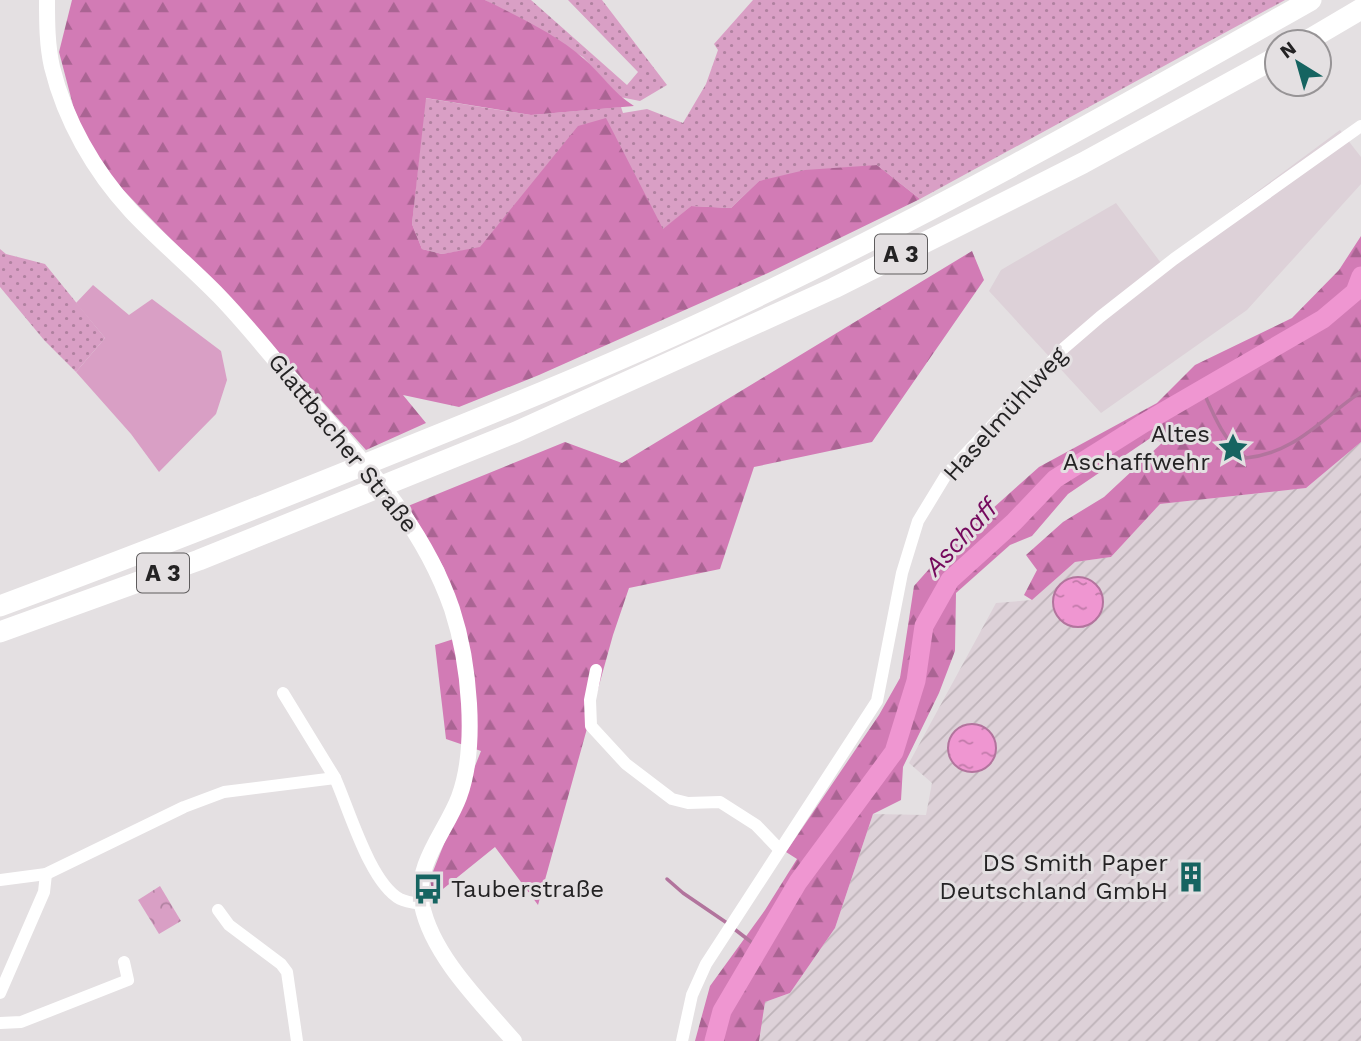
<svg xmlns="http://www.w3.org/2000/svg" width="1361" height="1041" viewBox="0 0 1361 1041" font-family="'Work Sans',sans-serif">
<style>
.built{fill:#ddd1d8}
.industrial{fill:url(#industrial-furrows)}
.grass{fill:url(#grass-dots)}
.forest{fill:url(#forest-firs)}
.park{fill:url(#park-crowns)}
.garden{fill:#d99fc5}
.water{fill:url(#water-ripples);stroke:#b2749d;stroke-width:2}
.lines{fill:none;stroke-linecap:round;stroke-linejoin:round}
.stream{stroke:#b2749d;stroke-width:3.5}
.river{stroke:#ef96d1;stroke-width:19}
.street{stroke:#fff;stroke-width:12}
.secondary{stroke:#fff;stroke-width:16}
.highway{stroke:#fff;stroke-width:21}
.labels{text-anchor:middle;stroke-width:6;stroke-linejoin:round;paint-order:stroke}
.shield{fill:#e4e0e2;stroke:#5e5c5d;stroke-width:2}
.shield-label{font-size:23px;font-weight:bold;fill:#242324}
.street-label{font-size:24px;fill:#242324;stroke:#e4e0e2}
.poi-label{font-size:24px;fill:#242324;stroke:#e4e0e2;text-anchor:end}
.water-label{font-size:26px;font-style:italic;fill:#75095d;stroke:#e4e0e2}
</style>
<defs>
<pattern id="industrial-furrows" width="10" height="10" patternUnits="userSpaceOnUse" patternTransform="scale(1.75)"><rect width="10" height="10" fill="#ddd1d8"/><path d="M-1 1l2-2M0 10L10 0M9 11l2-2" fill="none" stroke="#beb3b9"/></pattern>
<pattern id="grass-dots" width="8" height="8" patternUnits="userSpaceOnUse" patternTransform="scale(1.75)"><rect width="8" height="8" fill="#d99fc5"/><path d="M2 2h.1M6 6h.1" fill="none" stroke="#b081a0" stroke-width="1.8" stroke-linecap="round"/></pattern>
<pattern id="forest-firs" width="22" height="20" patternUnits="userSpaceOnUse" patternTransform="scale(1.75)"><rect width="22" height="20" fill="#d27bb5"/><path d="M5 1l3.5 6h-7zM16 11l3.5 6h-7z" fill="#aa6493"/></pattern>
<pattern id="park-crowns" width="20" height="18" patternUnits="userSpaceOnUse" patternTransform="scale(1.75)"><rect width="20" height="18" fill="#d99fc5"/><path d="M2 6a3 3 0 1 1 6 0M12 15a3 3 0 1 1 6 0" fill="none" stroke="#b081a0"/></pattern>
<pattern id="water-ripples" width="26" height="14" patternUnits="userSpaceOnUse" patternTransform="scale(1.75)"><rect width="26" height="14" fill="#ef96d1"/><path d="M2 4q2-2 4 0t4 0M15 11q2-2 4 0t4 0" fill="none" stroke="#c17aa9"/></pattern>
</defs>
<rect width="100%" height="100%" fill="#e4e0e2"/>
<path class="built" d="M 1340,130 L 1361,157 L 1361,184 L 1247,310 L 1101,413 L 989,291 L 1001,270 L 1116,203 L 1161,263 Z"/>
<path class="industrial" d="M 1361,442 L 1361,1041 L 753,1041 L 765,1002 L 790,993 L 835,928 L 873,814 L 926,815 L 932,783 L 909,763 L 996,603 L 1032,600 L 1075,562 L 1111,557 L 1160,504 L 1305,488 Z"/>
<g class="grass">
<path d="M 485,0 L 531,0 L 627,85 L 638,72 L 568,0 L 602,0 L 667,85 L 640,101 L 620,97 L 583,57 Z"/>
<path d="M 753,0 L 1285,0 L 920,199 L 877,165 L 759,181 L 731,208 L 691,206 L 663,230 L 524,195 L 480,248 L 442,254 L 422,249 L 412,224 L 425,98 L 531,115 L 621,107 L 623,113 L 647,109 L 683,123 L 706,84 L 718,50 L 714,44 Z"/>
<path d="M 0,249 L 6,254 L 45,264 L 105,338 L 76,372 L 44,340 L 0,287 Z"/>
</g>
<g class="forest">
<path d="M 72,0 L 485,0 C 517,16 556,34 583,58 C 601,73 613,93 634,106 L 531,115 L 426,98 L 412,224 L 422,249 L 442,254 L 480,247 L 578,126 L 606,118 L 663,229 L 691,206 L 731,208 L 759,181 L 805,170 L 877,165 L 920,199 L 768,273 L 539,375 L 459,407 L 403,395 L 426,423 L 366,450 L 251,322 L 96,162 L 74,109 L 59,52 Z"/>
<path d="M 1361,236 L 1361,442 L 1306,488 L 1160,504 L 1111,557 L 1075,562 L 1032,600 L 1024,595 L 1037,570 L 1026,555 L 1063,522 L 1104,497 L 1163,442 L 1149,439 L 1068,494 L 1032,536 L 1010,545 L 956,593 L 955,651 L 939,693 L 903,767 L 901,800 L 873,814 L 835,928 L 790,993 L 765,1002 L 759,1041 L 695,1041 L 710,986 L 765,910 L 797,859 L 786,852 L 879,715 L 900,678 L 914,586 L 944,552 L 1039,467 L 1157,403 L 1195,365 L 1292,318 L 1339,270 Z"/>
<path d="M 972,251 L 984,280 L 872,442 L 754,467 L 720,569 L 629,588 L 613,635 L 538,905 L 495,847 L 433,897 L 430,879 L 481,751 L 446,739 L 435,645 L 466,635 L 444,568 L 408,506 L 565,442 L 622,463 Z"/>
</g>
<path class="park" d="M 160,886 L 181,921 L 159,934 L 138,900 Z"/>
<path class="garden" d="M 93,285 L 129,315 L 152,299 L 221,351 L 227,380 L 216,414 L 159,472 L 131,434 L 76,372 L 105,338 L 76,303 Z"/>
<g class="water">
<circle cx="1078" cy="602" r="25"/>
<circle cx="972" cy="748" r="24"/>
</g>
<g class="lines">
<g class="stream">
<path d="M 1203,391 C 1214,416 1224,441 1246,458 C 1296,453 1322,418 1361,392"/>
<path d="M 667,879 L 683,893 L 727,923"/>
<path d="M 733,928 L 759,948"/>
</g>
<path class="river" d="M 714,1041 L 722,1011 L 798,882 L 894,752 L 916,681 L 924,626 L 950,580 L 1014,522 L 1055,479 L 1144,423 L 1323,319 L 1355,292 L 1361,276"/>
<g class="street">
<path d="M 596,670 L 590,700 L 591,726 L 626,764 L 672,799 L 688,803 L 720,802 L 756,825 L 779,849"/>
<path d="M 335,778 C 349,809 370,883 400,899 C 406,902 415,903 422,904"/>
<path d="M 0,880 L 46,874 L 184,807 L 224,792 L 335,778 L 283,693"/>
<path d="M 218,910 L 229,925 L 281,964 L 287,972 L 297,1041"/>
<path d="M 0,993 L 44,892 L 46,874"/>
<path d="M 0,1023 L 21,1022 L 128,980 L 124,962"/>
<path d="M 682,1041 L 692,995 L 706,964 L 877,701 L 902,573 L 918,521 L 946,475 L 1064,348 L 1100,317 L 1174,259 L 1361,126"/>
</g>
<path class="secondary" d="M 47,0 C 47,22 47,45 52,67 C 65,120 94,171 131,211 C 159,241 191,267 219,296 C 249,327 275,361 304,394 C 362,460 423,524 452,609 C 469,661 478,746 459,797 C 446,832 414,863 422,905 C 432,955 481,1003 514,1041"/>
<g class="highway">
<path d="M 1305,42 L 1361,9"/>
<path d="M 0,606 C 123,560 245,513 366,464 C 483,417 600,370 714,317 C 919,221 1115,111 1311,0"/>
<path d="M 0,632 L 199,560 L 516,432 L 834,288 L 1083,163 L 1277,57"/>
</g>
</g>
<defs>
<g id="sight-bare" transform="scale(2.415)"><path d="M0-6L1.8-2.2L6-1.7L2.9 1.2L3.7 5.4L0 3.3L-3.7 5.4L-2.9 1.2L-6-1.7L-1.8-2.2Z" fill="#166461" stroke="#e4e0e2" stroke-width="2.5" paint-order="stroke"/></g>
<g id="building-bare" transform="scale(2.415)"><path d="M-4-6H4V6H1V3H-1V6H-4ZM-2.5-4.3h1.7v1.8h-1.7ZM.8-4.3h1.7v1.8H.8ZM-2.5-1h1.7V.8h-1.7ZM.8-1h1.7V.8H.8Z" fill="#166461" stroke="#e4e0e2" stroke-width="2.5" paint-order="stroke"/></g>
<g id="bus-bare" transform="scale(2.415)"><path d="M-5-6H5V4H4V6H2V4H-2V6H-4V4H-5ZM-3.5-4V0h7V-4ZM-3.5 1.2v1.5H-2V1.2ZM2 1.2v1.5H3.5V1.2Z" fill="#166461" stroke="#e4e0e2" stroke-width="2.5" paint-order="stroke"/></g>
</defs>
<g fill-rule="evenodd">
<use href="#sight-bare" x="1233" y="448"/>
<use href="#building-bare" x="1191" y="877"/>
<use href="#bus-bare" x="428" y="889"/>
</g>
<g class="labels">
<g class="shield">
<rect x="875" y="234.5" width="52" height="39" rx="5"/>
<rect x="137" y="553.5" width="52" height="39" rx="5"/>
</g>
<g class="shield-label">
<text x="901" y="262">A 3</text>
<text x="163" y="581">A 3</text>
</g>
<g class="street-label">
<text transform="translate(1005 414) rotate(-48)" y="8">Haselmühlweg</text>
<text transform="translate(343 443) rotate(51)" y="8">Glattbacher Straße</text>
</g>
<g class="poi-label">
<text x="1210" y="442">Altes<tspan x="1210" dy="28">Aschaffwehr</tspan></text>
<text x="1168" y="871">DS Smith Paper<tspan x="1168" dy="28">Deutschland GmbH</tspan></text>
<text x="451" y="897" text-anchor="start">Tauberstraße</text>
</g>
<g class="water-label">
<text transform="translate(961 537) rotate(-47)" y="9">Aschaff</text>
</g>
</g>
<g transform="translate(1298 63) rotate(323)"><circle r="33" fill="#e4e0e2" stroke="#979496" stroke-width="2"/>
<path d="M0-5L12 26L0 18L-12 26Z" fill="#166461"/>
<text y="-10" font-size="19" font-weight="bold" text-anchor="middle" fill="#242324">N</text>
</g>
</svg>
